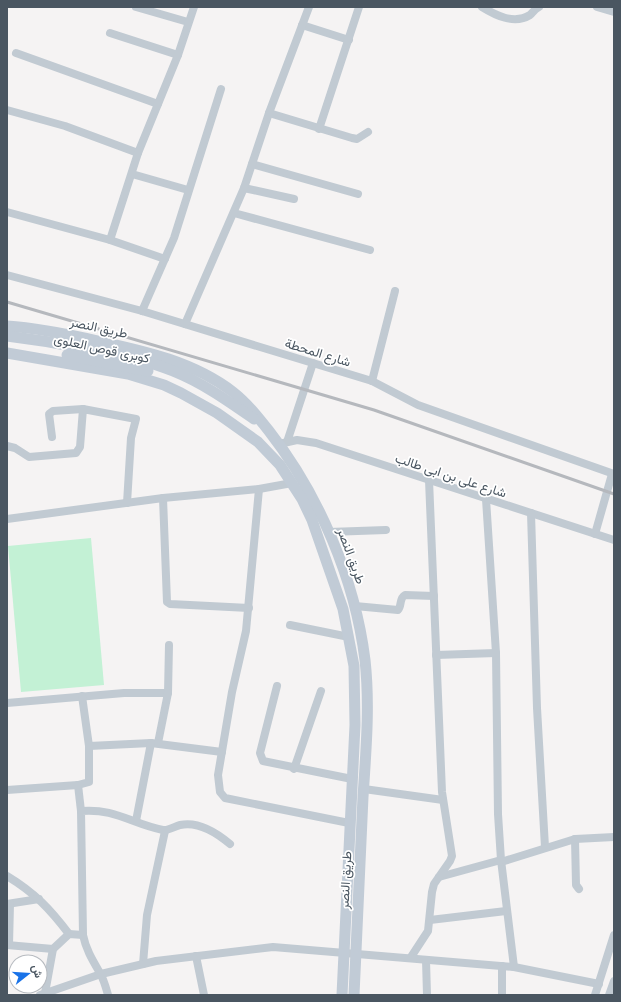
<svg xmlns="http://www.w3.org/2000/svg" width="621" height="1002" viewBox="0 0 621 1002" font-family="'Nunito Sans',Vazirmatn,sans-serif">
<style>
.green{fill:#c3f1d5}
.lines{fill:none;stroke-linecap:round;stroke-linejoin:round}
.street{stroke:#c1cad2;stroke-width:8}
.secondary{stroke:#c1cbd6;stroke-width:11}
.rail{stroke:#b5b8bd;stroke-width:3}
.labels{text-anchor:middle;stroke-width:3.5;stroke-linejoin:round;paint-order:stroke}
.street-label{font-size:13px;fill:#4a5661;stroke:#fff}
</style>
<rect width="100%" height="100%" fill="#f5f3f3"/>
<path class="green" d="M 91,538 L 104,685 L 21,692 L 8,546 Z"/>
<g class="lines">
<g class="street">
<path d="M 136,7 L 188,22"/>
<path d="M 482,7 C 495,15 514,25 530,15 C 533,12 535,9 539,7"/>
<path d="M 597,7 L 614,12"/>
<path d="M 302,25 L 349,40"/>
<path d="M 110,33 L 178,55"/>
<path d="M 16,53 L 158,104"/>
<path d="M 7,110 L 65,126 L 138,153"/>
<path d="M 269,113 L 352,138 L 357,139 L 368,132"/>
<path d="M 319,129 L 359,7"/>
<path d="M 252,164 L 358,194"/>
<path d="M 132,174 L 188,190"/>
<path d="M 244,188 L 294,199"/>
<path d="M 7,212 L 110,240 L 165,259"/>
<path d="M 234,213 L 370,250"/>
<path d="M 110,240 L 138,153 L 178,55 L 194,7"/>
<path d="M 7,275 L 142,311 L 372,381 L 418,405 L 614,474"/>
<path d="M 142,311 L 174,238 L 221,89"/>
<path d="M 185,324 L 244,188 L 269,113 L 309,7"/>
<path d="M 372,381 L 395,291"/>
<path d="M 52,437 L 49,414 L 53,411 L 83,409"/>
<path d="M 287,442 L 313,363"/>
<path d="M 279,444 L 297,440 L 316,443 L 614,540"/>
<path d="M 7,446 L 15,448 L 29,457 L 76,453 L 80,447 L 83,409 L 136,419 L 131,438 L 127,503"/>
<path d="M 259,489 L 246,631 L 232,692 L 218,775 L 220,792 L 225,798 L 349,823"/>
<path d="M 163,498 L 167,602 L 170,604 L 249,608"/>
<path d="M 486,499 L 496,653 L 498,814 L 501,860 L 514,967"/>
<path d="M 531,513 L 537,708 L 545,847"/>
<path d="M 7,519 L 163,498 L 259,489 L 292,483"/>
<path d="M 329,532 L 386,530"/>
<path d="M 595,534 L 612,474"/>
<path d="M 355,606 L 398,610 C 402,606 399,598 405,595 L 434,596"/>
<path d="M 290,625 L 349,637"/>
<path d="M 436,655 L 496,653"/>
<path d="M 277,686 L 260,753 L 263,761 L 352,779"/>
<path d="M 7,703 L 124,693 L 168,693 L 169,645"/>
<path d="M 158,743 L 168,693"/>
<path d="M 89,746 L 151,743 L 222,752"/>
<path d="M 294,769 L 321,691"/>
<path d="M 78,785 L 81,811"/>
<path d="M 364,789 L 443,800"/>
<path d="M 7,790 L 78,785 L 89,782 L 89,746 L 82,696"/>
<path d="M 136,821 L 151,743"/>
<path d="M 575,839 L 576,885 L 579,889"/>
<path d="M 501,862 L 575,839 L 614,837"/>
<path d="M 7,876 C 35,893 50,909 69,934"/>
<path d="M 439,877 L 501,860"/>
<path d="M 7,904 L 39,899"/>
<path d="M 430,920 L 506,911"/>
<path d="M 7,945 L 53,949"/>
<path d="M 9,945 L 10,904"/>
<path d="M 196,956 L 204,995"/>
<path d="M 411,957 L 428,931 L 432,892 L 434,884 L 450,861 L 452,856 L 442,792 L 429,480"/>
<path d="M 426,960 L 427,995"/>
<path d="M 143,964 L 147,915 L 165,831"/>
<path d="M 45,993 L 53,949 L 69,934 L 83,935"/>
<path d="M 40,995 L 101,974 L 156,961 L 273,947 L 514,967 L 599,984"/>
<path d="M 108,995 C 106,988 104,980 100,973 C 93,961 86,950 83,935 L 81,811 C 115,808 132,824 163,830 C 168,831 175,826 180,825 C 198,821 217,833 230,844"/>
<path d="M 502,995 L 502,966"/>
<path d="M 595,995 L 614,935"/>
<path d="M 609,995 L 614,981"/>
</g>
<g class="secondary">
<path d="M 7,326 C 38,328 67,334 98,341 C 145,351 194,362 233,392 C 247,403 258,417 269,431 C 319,495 355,579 365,660 C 370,705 366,751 363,797 C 360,863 357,929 354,995"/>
<path d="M 7,336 C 32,339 57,343 82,348 C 113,353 144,359 173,371 C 203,383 228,401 254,419"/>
<path d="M 7,353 L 128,374 L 164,385 L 181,393 L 217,413 L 258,442 L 280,465 L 302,499 L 312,520 L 343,609 L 354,666 L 355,725 L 342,995"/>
<path d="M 67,355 L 148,371"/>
</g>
<path class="rail" d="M 7,302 L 374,410 L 614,494"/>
</g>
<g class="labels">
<g class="street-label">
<text transform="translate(99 327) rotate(12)" y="5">طريق النصر</text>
<text transform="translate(102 348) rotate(12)" y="5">كوبرى قوص العلوى</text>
<text transform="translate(318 352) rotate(17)" y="5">شارع المحطة</text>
<text transform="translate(451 475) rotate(18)" y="5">شارع على بن ابى طالب</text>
<text transform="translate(352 556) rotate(70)" y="5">طريق النصر</text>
<text transform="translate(345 880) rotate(-87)" y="5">طريق النصر</text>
</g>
</g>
<rect width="621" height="1002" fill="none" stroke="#4a5661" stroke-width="16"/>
<g transform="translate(28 974) rotate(73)"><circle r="19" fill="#ffffff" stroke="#b7bbc0"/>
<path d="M0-3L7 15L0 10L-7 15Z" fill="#1a73e8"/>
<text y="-6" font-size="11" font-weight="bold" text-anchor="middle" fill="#4a5661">ش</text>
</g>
</svg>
